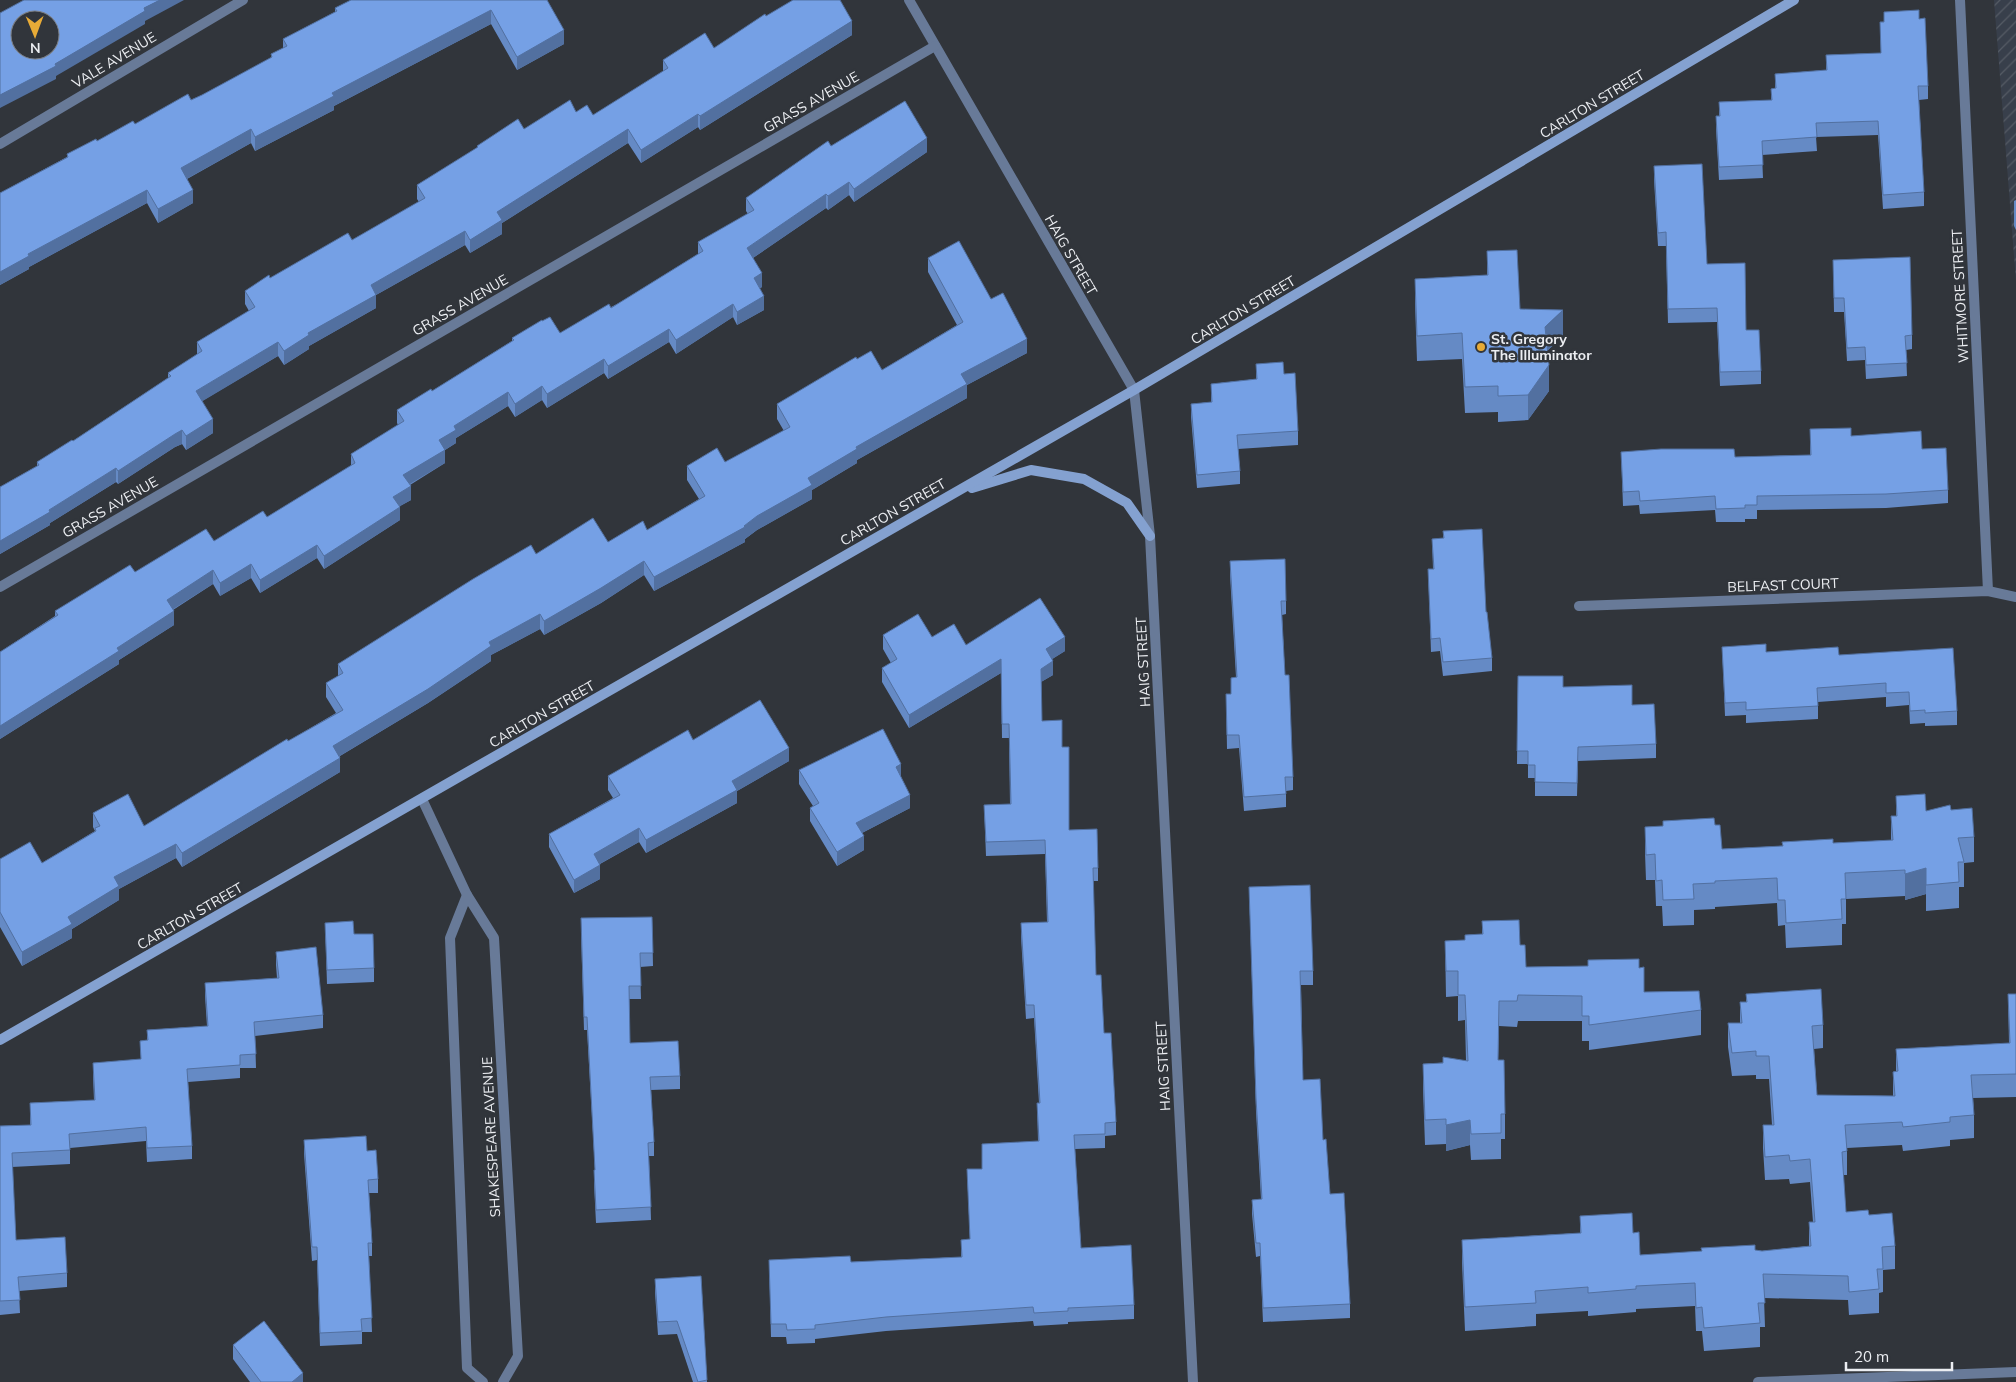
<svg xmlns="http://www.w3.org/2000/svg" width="2016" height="1382" viewBox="0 0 2016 1382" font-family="Mulish,sans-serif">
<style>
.industrial{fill:url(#industrial-furrows)}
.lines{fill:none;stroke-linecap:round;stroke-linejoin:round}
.street{stroke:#687a98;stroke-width:10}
.secondary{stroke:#84a1d0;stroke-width:10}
.wall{fill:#658ac5}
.shaded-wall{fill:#5270a0}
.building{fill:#75a0e5;stroke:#5270a0;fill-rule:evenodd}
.poi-dot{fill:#e8ab37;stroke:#31353b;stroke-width:2}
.labels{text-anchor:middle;stroke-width:5;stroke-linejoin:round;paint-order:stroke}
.street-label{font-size:14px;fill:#eceef2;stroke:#31353b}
.poi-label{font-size:14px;font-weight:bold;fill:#eceef2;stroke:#31353b;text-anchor:start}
</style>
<defs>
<pattern id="industrial-furrows" width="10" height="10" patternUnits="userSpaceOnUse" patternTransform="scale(1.25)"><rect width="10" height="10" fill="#383f4b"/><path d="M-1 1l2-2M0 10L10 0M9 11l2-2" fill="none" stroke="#555b65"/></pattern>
</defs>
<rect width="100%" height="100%" fill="#31353b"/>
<path class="industrial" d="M 1994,0 L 2016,0 L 2016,281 Z"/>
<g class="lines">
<g class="street">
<path d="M 909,0 L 1134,390 L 1150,536 L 1193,1382"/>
<path d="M 1960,0 L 1988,591"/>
<path d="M 0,144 L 243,0"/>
<path d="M 0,587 L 935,46"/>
<path d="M 1579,606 L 1988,591 L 2016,597"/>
<path d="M 422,799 L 467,895 L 494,938 L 518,1356 L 503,1382"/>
<path d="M 467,895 L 450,938 L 467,1368 L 483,1382"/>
<path d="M 1758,1382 L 2016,1372"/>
</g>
<g class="secondary">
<path d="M 972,488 L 1031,470 L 1084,479 L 1127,503 L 1150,536"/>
<path d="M 0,1040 L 1134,390 L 1794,0"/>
</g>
</g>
<g class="wall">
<path d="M 547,0 L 564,44 L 517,70 L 491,24 L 334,106 L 334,110 L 255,151 L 251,143 L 187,179 L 193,203 L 158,223 L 147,203 L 29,267 L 29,269 L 0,285 L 0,193 L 67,157 L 67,154 L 202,95 L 271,58 L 271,54 L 283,49 L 283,39 L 335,12 L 335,8 Z"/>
<path d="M 766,16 L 852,35 L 700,130 L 698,127 L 641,163 L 628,143 L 502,223 L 502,234 L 470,253 L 465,245 L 376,295 L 376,308 L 309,346 L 309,349 L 284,365 L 278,356 L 202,401 L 213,433 L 186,450 L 182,444 L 175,447 L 118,484 L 116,482 L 50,523 L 50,525 L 0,554 L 0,487 L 37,466 L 37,462 L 73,441 L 168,378 L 168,373 L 197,355 L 197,342 L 249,311 L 245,304 L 245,291 L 270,278 L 352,240 L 419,202 L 417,199 L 417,185 L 477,148 L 477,146 L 524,129 L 576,112 L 593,115 L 663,72 L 663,60 L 714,48 Z"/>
<path d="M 1919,19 L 1928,86 L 1928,99 L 1919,100 L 1924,192 L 1924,206 L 1883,209 L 1878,135 L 1816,137 L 1817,151 L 1762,155 L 1763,178 L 1719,180 L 1716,129 L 1716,116 L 1719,116 L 1719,102 L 1771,100 L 1771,89 L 1775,88 L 1775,74 L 1826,70 L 1826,55 L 1881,53 L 1880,22 Z"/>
<path d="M 831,146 L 927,152 L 854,202 L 849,195 L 828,210 L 826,208 L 753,258 L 762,287 L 760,288 L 764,310 L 737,325 L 733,317 L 676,354 L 669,342 L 608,379 L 604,373 L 547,408 L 542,400 L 515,417 L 508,406 L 456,438 L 456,443 L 445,450 L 445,463 L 410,485 L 411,500 L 400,506 L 400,520 L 324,569 L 317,558 L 260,593 L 251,578 L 220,596 L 213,584 L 173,610 L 174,625 L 119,660 L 119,664 L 0,739 L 0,745 L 0,652 L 55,616 L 55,611 L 135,572 L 214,541 L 267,517 L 351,466 L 351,454 L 398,425 L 397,423 L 397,410 L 432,391 L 512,341 L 512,338 L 542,321 L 560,333 L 619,303 L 698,254 L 698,242 L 748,214 L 746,211 L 746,198 Z"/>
<path d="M 1654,166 L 1707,264 L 1746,330 L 1761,371 L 1761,384 L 1720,386 L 1717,322 L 1668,323 L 1666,246 L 1658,246 L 1654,180 Z"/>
<path d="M 2016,200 L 2016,230 L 2014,226 L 2014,201 Z"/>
<path d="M 1487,251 L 1520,309 L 1563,336 L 1548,350 L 1549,391 L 1528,420 L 1498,422 L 1498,412 L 1465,413 L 1462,359 L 1417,361 L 1415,304 L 1415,279 L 1487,275 Z"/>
<path d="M 928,258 L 991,299 L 1027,353 L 967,385 L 967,398 L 857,460 L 857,463 L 812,490 L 812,499 L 757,530 L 745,539 L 745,542 L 654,591 L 644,575 L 601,603 L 544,635 L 540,629 L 491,655 L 491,661 L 428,703 L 340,756 L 340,772 L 182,867 L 176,858 L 119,889 L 119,900 L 72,929 L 72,938 L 22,966 L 0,927 L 0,859 L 42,863 L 95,831 L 93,827 L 93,813 L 144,826 L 336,713 L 326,697 L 326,683 L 338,676 L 338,664 L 536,554 L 608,542 L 647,530 L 699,499 L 687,480 L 687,466 L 725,462 L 784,431 L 777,419 L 777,404 L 857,359 L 882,370 L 957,325 L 928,272 Z"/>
<path d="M 1833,260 L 1912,335 L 1912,349 L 1906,350 L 1907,376 L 1866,379 L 1865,360 L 1847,361 L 1844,312 L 1834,312 Z"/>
<path d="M 1256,364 L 1284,374 L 1298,431 L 1298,445 L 1238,449 L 1240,471 L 1240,484 L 1197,488 L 1191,417 L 1191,404 L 1211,402 L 1211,384 L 1256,379 Z"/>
<path d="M 1810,429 L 1922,449 L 1948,490 L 1948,503 L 1886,508 L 1757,510 L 1757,519 L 1745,519 L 1745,522 L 1716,522 L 1715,510 L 1640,514 L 1639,505 L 1623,506 L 1621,452 L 1735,457 L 1810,455 Z"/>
<path d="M 1443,531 L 1486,612 L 1492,658 L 1492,671 L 1443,676 L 1440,651 L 1431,652 L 1428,569 L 1433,569 L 1432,539 L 1443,538 Z"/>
<path d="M 1230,561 L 1286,601 L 1286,614 L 1282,615 L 1285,675 L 1293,777 L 1293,790 L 1286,791 L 1286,807 L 1244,811 L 1239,748 L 1227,749 L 1226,694 L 1231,694 L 1231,678 L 1236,677 L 1230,575 Z"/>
<path d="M 883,635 L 932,637 L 966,645 L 1065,651 L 1052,659 L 1053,675 L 1041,682 L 1042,721 L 1062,747 L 1069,830 L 1098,868 L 1098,881 L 1093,881 L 1096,975 L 1116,1122 L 1116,1135 L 1105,1136 L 1105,1148 L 1075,1149 L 1081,1248 L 1134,1305 L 1134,1319 L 1068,1322 L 1068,1324 L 1034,1326 L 1033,1321 L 886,1331 L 815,1339 L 815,1343 L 787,1344 L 786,1337 L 771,1337 L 769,1260 L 851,1262 L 961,1257 L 961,1240 L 970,1239 L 967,1169 L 982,1169 L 1038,1141 L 1037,1103 L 1039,1103 L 1034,1018 L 1026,1019 L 1021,937 L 1021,923 L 1047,922 L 1045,854 L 986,856 L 984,805 L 1010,804 L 1009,738 L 1002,738 L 1001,673 L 909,728 L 882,682 L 882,668 L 891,663 L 883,649 Z"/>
<path d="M 1722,647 L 1766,652 L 1839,655 L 1957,711 L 1957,725 L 1925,726 L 1925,723 L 1910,724 L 1909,705 L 1886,707 L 1886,697 L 1818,702 L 1818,719 L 1746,723 L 1746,715 L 1725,716 Z"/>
<path d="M 1518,676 L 1632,705 L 1656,744 L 1656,758 L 1578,761 L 1577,796 L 1535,796 L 1535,778 L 1528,778 L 1528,764 L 1517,764 Z"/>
<path d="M 693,740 L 789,761 L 737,791 L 737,803 L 646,853 L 639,842 L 600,864 L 600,879 L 574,893 L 549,847 L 549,834 L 613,798 L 608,790 L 608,776 Z"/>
<path d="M 799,770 L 901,777 L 910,808 L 862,833 L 864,850 L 837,866 L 810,821 L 810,808 L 813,806 L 799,784 Z"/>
<path d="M 1896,796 L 1926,811 L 1951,810 L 1974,837 L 1974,862 L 1964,863 L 1964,887 L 1959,887 L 1959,908 L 1926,911 L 1926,894 L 1905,900 L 1905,896 L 1846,899 L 1846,924 L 1842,924 L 1842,945 L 1786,948 L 1785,925 L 1778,926 L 1777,903 L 1715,907 L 1715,909 L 1694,910 L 1694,925 L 1663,926 L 1662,906 L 1656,906 L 1655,880 L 1646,880 L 1645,853 L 1645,827 L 1715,825 L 1722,849 L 1891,840 L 1891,816 L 1896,816 Z"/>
<path d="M 1249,887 L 1313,971 L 1313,985 L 1301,985 L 1303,1080 L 1323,1140 L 1330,1194 L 1350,1304 L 1350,1318 L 1263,1322 L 1260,1256 L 1256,1257 L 1252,1214 L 1252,1200 L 1261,1199 L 1256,1112 Z"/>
<path d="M 652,917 L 653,966 L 640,967 L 641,999 L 629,999 L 630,1043 L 680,1076 L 680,1089 L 651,1090 L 654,1142 L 654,1156 L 649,1156 L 651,1220 L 596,1223 L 594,1184 L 594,1170 L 595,1170 L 587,1030 L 584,1030 L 581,932 Z"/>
<path d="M 1482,921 L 1520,945 L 1526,967 L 1639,968 L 1644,992 L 1701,1010 L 1701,1035 L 1589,1050 L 1589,1041 L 1582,1041 L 1582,1021 L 1518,1021 L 1517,1027 L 1499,1026 L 1498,1060 L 1505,1114 L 1505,1139 L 1501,1139 L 1501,1159 L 1471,1160 L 1470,1145 L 1446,1151 L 1446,1144 L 1425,1145 L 1423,1089 L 1423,1064 L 1466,1061 L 1465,1020 L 1458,1021 L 1458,996 L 1446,997 L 1445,941 L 1465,940 L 1465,935 L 1482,934 Z"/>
<path d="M 325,923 L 354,934 L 374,968 L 374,982 L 327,984 Z"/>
<path d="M 276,952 L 323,1015 L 323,1028 L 255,1036 L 256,1068 L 240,1068 L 240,1078 L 188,1082 L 192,1146 L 192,1159 L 147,1162 L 146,1141 L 70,1148 L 70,1164 L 12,1167 L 16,1240 L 67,1273 L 67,1287 L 19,1291 L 20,1313 L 0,1315 L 0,1126 L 30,1125 L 30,1103 L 94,1100 L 93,1076 L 93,1063 L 141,1059 L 140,1041 L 147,1040 L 147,1030 L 207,1026 L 205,996 L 205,983 L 277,978 L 276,965 Z"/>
<path d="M 1746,994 L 1823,1025 L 1823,1048 L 1814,1049 L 1817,1095 L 1893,1096 L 1893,1072 L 1896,1071 L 1896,1049 L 2009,1043 L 2008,994 L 2016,994 L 2016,1097 L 1973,1098 L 1974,1115 L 1974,1138 L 1950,1140 L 1950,1146 L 1903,1151 L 1902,1145 L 1847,1148 L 1847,1175 L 1843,1175 L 1846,1212 L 1869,1215 L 1895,1246 L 1895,1269 L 1883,1270 L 1883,1292 L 1879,1293 L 1879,1313 L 1849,1315 L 1848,1300 L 1764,1298 L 1765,1327 L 1760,1327 L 1760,1347 L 1704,1351 L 1702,1331 L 1696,1331 L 1695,1306 L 1636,1309 L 1636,1312 L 1588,1316 L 1588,1311 L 1536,1314 L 1536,1326 L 1465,1331 L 1462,1263 L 1462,1240 L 1580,1233 L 1580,1216 L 1633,1233 L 1640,1255 L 1755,1250 L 1762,1251 L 1809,1246 L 1809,1222 L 1813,1222 L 1810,1182 L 1790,1184 L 1789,1179 L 1765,1180 L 1763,1148 L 1763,1125 L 1772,1125 L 1769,1079 L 1756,1079 L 1756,1075 L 1732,1076 L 1728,1047 L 1728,1023 L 1740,1023 L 1740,1002 L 1746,1002 Z"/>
<path d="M 304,1140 L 367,1151 L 378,1179 L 378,1193 L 369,1193 L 372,1243 L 372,1256 L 369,1256 L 372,1332 L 362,1332 L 362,1344 L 320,1346 L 317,1260 L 312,1261 L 304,1154 Z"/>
<path d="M 701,1276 L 707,1382 L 693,1382 L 677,1334 L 658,1335 L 655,1293 L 655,1279 Z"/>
<path d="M 233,1345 L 303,1382 L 250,1382 L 233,1359 Z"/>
</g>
<g class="shaded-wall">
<path d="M 160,0 L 184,0 L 145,21 L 145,24 L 56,76 L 56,79 L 0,108 L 0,95 L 55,64 L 144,8 Z"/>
<path d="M 491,10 L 491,24 L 334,106 L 334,110 L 255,151 L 255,137 L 332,93 Z"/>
<path d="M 852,21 L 852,35 L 700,130 L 700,116 Z"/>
<path d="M 564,30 L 564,44 L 517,70 L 517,57 Z"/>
<path d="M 698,114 L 698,127 L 641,163 L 641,150 Z"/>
<path d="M 251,129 L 251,143 L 181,182 L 181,168 Z"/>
<path d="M 628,129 L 628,143 L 502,223 L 502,234 L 470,253 L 470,240 L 497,212 Z"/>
<path d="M 927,138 L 927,152 L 854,202 L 854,189 Z"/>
<path d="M 849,182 L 849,195 L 828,210 L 828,196 Z"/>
<path d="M 147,190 L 147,203 L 29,267 L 29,269 L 0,285 L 0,272 L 28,254 Z"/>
<path d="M 193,190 L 193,203 L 158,223 L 158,209 Z"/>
<path d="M 826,194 L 826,208 L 747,262 L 747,248 Z"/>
<path d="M 465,231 L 465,245 L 376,295 L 376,308 L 309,346 L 309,349 L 284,365 L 284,351 L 371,285 Z"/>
<path d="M 762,273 L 762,287 L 754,292 L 754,278 Z"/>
<path d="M 764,296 L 764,310 L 737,325 L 737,312 Z"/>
<path d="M 733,304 L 733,317 L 676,354 L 676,340 Z"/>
<path d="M 1563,310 L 1563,336 L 1545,353 L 1545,327 Z"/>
<path d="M 669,329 L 669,342 L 608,379 L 608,366 Z"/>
<path d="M 1027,339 L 1027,353 L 967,385 L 967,398 L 857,460 L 857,463 L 812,490 L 812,499 L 757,530 L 745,539 L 745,542 L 654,591 L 654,577 L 744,526 L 808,478 L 856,447 L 961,374 Z"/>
<path d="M 278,342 L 278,356 L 196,405 L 196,391 Z"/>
<path d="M 604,359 L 604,373 L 547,408 L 547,394 Z"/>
<path d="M 1549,365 L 1549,391 L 1528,420 L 1528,395 Z"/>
<path d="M 542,386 L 542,400 L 515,417 L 515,404 Z"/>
<path d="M 508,392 L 508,406 L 456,438 L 456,443 L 445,450 L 445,463 L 403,488 L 403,475 L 454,426 Z"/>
<path d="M 213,419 L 213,433 L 186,450 L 186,436 Z"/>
<path d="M 182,430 L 182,444 L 175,447 L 118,484 L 118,471 L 175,434 Z"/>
<path d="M 116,468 L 116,482 L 50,523 L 50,525 L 0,554 L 0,541 Z"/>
<path d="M 411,486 L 411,500 L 393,510 L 393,497 Z"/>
<path d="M 400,507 L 400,520 L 324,569 L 324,556 Z"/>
<path d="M 317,545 L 317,558 L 260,593 L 260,580 Z"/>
<path d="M 644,561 L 644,575 L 601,603 L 544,635 L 544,621 Z"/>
<path d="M 251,564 L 251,578 L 220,596 L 220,583 Z"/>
<path d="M 213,570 L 213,584 L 167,613 L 167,600 Z"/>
<path d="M 174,611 L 174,625 L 119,660 L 119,664 L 0,739 L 0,745 L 0,726 L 117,648 Z"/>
<path d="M 540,614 L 540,629 L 491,655 L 491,661 L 428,703 L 333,760 L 333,746 L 489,642 Z"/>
<path d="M 1065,637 L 1065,651 L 1046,663 L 1046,649 Z"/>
<path d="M 1001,659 L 1001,673 L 909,728 L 909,715 Z"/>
<path d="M 1053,661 L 1053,675 L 1041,682 L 1041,669 Z"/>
<path d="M 789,748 L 789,761 L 737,791 L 737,803 L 646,853 L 646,840 L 732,781 Z"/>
<path d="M 340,758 L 340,772 L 182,867 L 182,853 Z"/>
<path d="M 901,764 L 901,778 L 896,767 Z"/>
<path d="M 910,795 L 910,808 L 856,836 L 856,823 Z"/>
<path d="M 639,828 L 639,842 L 594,867 L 594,854 Z"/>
<path d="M 864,836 L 864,850 L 837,866 L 837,852 Z"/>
<path d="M 176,844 L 176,858 L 119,889 L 119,900 L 72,929 L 72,938 L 22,966 L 22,952 L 68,917 L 114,877 Z"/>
<path d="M 600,865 L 600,879 L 574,893 L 574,880 Z"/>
<path d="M 1926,868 L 1926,894 L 1905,900 L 1905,874 Z"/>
<path d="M 1470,1120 L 1470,1145 L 1446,1151 L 1446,1125 Z"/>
<path d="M 303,1373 L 303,1382 L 292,1382 Z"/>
</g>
<g class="building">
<path d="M 24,0 L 160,0 L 144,8 L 145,11 L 55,64 L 56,66 L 0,95 L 0,13 ZM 20,20 L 50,20 L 50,50 L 20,50 Z"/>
<path d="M 351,0 L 547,0 L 564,30 L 517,57 L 491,10 L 332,93 L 334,96 L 255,137 L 251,129 L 181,168 L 193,190 L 158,209 L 147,190 L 28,254 L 29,256 L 0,272 L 0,193 L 68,157 L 67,154 L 96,139 L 97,141 L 133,121 L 135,124 L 188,94 L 191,100 L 202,95 L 272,57 L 271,54 L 287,46 L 283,39 L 337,11 L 335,8 Z"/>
<path d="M 793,0 L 840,0 L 852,21 L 700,116 L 698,114 L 641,150 L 628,129 L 497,212 L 502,220 L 470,240 L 465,231 L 371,285 L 376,295 L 308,333 L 309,335 L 284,351 L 278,342 L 196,391 L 213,419 L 186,436 L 182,430 L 175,434 L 118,471 L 116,468 L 49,510 L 50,512 L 0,541 L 0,487 L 39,465 L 37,462 L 72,440 L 73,441 L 171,376 L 168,373 L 202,351 L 197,342 L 255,307 L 245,291 L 269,275 L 270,278 L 348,233 L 352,240 L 425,198 L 417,185 L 478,147 L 477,146 L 518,119 L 524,129 L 570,100 L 576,112 L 587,105 L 593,115 L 668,68 L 663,60 L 705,33 L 714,48 L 765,14 L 766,16 Z"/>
<path d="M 1919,10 L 1919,19 L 1925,18 L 1928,86 L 1918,86 L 1924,192 L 1883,195 L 1878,121 L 1816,123 L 1817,137 L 1762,141 L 1763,165 L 1719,167 L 1716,116 L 1720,116 L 1719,102 L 1772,100 L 1771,89 L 1776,88 L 1775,74 L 1827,70 L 1826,55 L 1881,53 L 1880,22 L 1884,22 L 1884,12 Z"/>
<path d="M 905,101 L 927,138 L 854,189 L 849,182 L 828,196 L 826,194 L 747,248 L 762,273 L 754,278 L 764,296 L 737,312 L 733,304 L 676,340 L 669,329 L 608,366 L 604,359 L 547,394 L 542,386 L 515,404 L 508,392 L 454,426 L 456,430 L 439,440 L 445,450 L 403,475 L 411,486 L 393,497 L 400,507 L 324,556 L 317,545 L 260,580 L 251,564 L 220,583 L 213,570 L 167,600 L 174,611 L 117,648 L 119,651 L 0,726 L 0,652 L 58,615 L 55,611 L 130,565 L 135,572 L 206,529 L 214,541 L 263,511 L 267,517 L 355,463 L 351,454 L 404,421 L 397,410 L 431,389 L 432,391 L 514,340 L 512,338 L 542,320 L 542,321 L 550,317 L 560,333 L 609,304 L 611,308 L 619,303 L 703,251 L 698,242 L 754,210 L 746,198 L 828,141 L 831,146 Z"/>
<path d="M 1702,164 L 1707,264 L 1745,263 L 1746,330 L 1759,330 L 1761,371 L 1720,372 L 1717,308 L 1668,309 L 1666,232 L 1658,233 L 1654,166 Z"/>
<path d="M 959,241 L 991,299 L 1003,293 L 1027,339 L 961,374 L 967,384 L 856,447 L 857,449 L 808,478 L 812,485 L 757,516 L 744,526 L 745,527 L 654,577 L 644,561 L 601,588 L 544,621 L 540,614 L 489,642 L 491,646 L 428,689 L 333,746 L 340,758 L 182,853 L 176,844 L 114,877 L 119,886 L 68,917 L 72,924 L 22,952 L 0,912 L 0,859 L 30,842 L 42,863 L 96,831 L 95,828 L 100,826 L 93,813 L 128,794 L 144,826 L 287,739 L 288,741 L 343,710 L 326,683 L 343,673 L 338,664 L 473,579 L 531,545 L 536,554 L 593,518 L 608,542 L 643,521 L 647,530 L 705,496 L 687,466 L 717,448 L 725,462 L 790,427 L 777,404 L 856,357 L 857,359 L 871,351 L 882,370 L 963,322 L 928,258 Z"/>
<path d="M 1517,250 L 1520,309 L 1563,310 L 1545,327 L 1549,365 L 1528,395 L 1498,396 L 1498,386 L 1465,387 L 1462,333 L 1417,336 L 1415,279 L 1488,275 L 1487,251 Z"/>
<path d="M 1910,257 L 1912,335 L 1905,336 L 1907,363 L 1866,365 L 1865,347 L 1847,348 L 1844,298 L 1834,298 L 1833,260 Z"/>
<path d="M 1283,362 L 1284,374 L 1295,373 L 1298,431 L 1237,435 L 1240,471 L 1197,475 L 1191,404 L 1212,402 L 1211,384 L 1257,379 L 1256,364 Z"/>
<path d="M 1851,428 L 1851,436 L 1921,431 L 1922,449 L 1946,448 L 1948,490 L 1886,494 L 1757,496 L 1757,505 L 1745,505 L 1745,508 L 1716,509 L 1715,496 L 1640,501 L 1639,491 L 1623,492 L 1621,452 L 1661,449 L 1734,449 L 1735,457 L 1811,455 L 1810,429 Z"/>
<path d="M 1482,529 L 1486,612 L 1487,612 L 1492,658 L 1443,662 L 1440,638 L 1431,639 L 1428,569 L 1434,569 L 1432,539 L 1444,538 L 1443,531 Z"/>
<path d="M 1285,559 L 1286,601 L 1281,601 L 1285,675 L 1289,675 L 1293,777 L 1285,777 L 1286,794 L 1244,797 L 1239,735 L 1227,735 L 1226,694 L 1231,694 L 1231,678 L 1237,677 L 1230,561 Z"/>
<path d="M 1040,598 L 1065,637 L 1046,649 L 1053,661 L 1041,669 L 1042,721 L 1062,720 L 1062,747 L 1069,747 L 1069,830 L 1097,829 L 1098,868 L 1093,868 L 1096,975 L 1101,975 L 1104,1033 L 1111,1033 L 1116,1122 L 1105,1123 L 1105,1134 L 1074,1135 L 1081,1248 L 1131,1245 L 1134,1305 L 1068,1308 L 1068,1311 L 1034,1313 L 1033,1307 L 886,1317 L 815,1325 L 815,1329 L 787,1330 L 786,1324 L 771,1324 L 769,1260 L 850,1256 L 851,1262 L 962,1257 L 961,1240 L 970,1239 L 967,1169 L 982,1169 L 982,1144 L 1039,1141 L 1037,1103 L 1040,1103 L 1034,1005 L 1026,1005 L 1021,923 L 1048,922 L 1045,840 L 986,842 L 984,805 L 1011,804 L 1009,724 L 1002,724 L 1001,659 L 909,715 L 882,668 L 897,659 L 883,635 L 918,614 L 932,637 L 954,624 L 966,645 Z"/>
<path d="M 1766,644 L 1766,652 L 1838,647 L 1839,655 L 1953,648 L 1957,711 L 1925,713 L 1925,710 L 1910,711 L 1909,692 L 1886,693 L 1886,683 L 1817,688 L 1818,706 L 1746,710 L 1746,702 L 1725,703 L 1722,647 Z"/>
<path d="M 1518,676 L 1563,676 L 1563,687 L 1632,685 L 1632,705 L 1654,704 L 1656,744 L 1578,747 L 1577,783 L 1535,782 L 1535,765 L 1528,765 L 1528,751 L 1517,751 Z"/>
<path d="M 760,700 L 789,748 L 732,781 L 737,790 L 646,840 L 639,828 L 594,854 L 600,865 L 574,880 L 549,834 L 620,795 L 608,776 L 688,730 L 693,740 Z"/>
<path d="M 883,729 L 901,764 L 896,767 L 910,795 L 856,823 L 864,836 L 837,852 L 810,808 L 819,803 L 799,770 Z"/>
<path d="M 1925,794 L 1926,811 L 1950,805 L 1951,810 L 1972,808 L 1974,837 L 1958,838 L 1964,862 L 1958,862 L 1959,882 L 1926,885 L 1926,868 L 1905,874 L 1905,870 L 1845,873 L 1846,899 L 1841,899 L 1842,919 L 1786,923 L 1785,900 L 1778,900 L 1777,878 L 1715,881 L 1715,883 L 1693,884 L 1694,899 L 1663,900 L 1662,880 L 1656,881 L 1655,854 L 1646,855 L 1645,827 L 1663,826 L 1663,821 L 1714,818 L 1715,825 L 1720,825 L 1722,849 L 1783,846 L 1782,842 L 1833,839 L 1833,843 L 1893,840 L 1891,816 L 1897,816 L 1896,796 Z"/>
<path d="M 1310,885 L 1313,971 L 1300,971 L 1303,1080 L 1320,1079 L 1323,1140 L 1326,1139 L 1330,1194 L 1344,1193 L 1350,1304 L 1263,1308 L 1260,1243 L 1256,1243 L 1252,1200 L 1262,1199 L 1256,1098 L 1249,887 Z"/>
<path d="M 652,917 L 653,953 L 640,953 L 641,986 L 629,986 L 630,1043 L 678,1041 L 680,1076 L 650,1077 L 654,1142 L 648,1143 L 651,1207 L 596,1210 L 594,1170 L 595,1170 L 587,1017 L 584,1017 L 581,918 Z"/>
<path d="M 1519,920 L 1520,945 L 1525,945 L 1526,967 L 1588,966 L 1588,960 L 1639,959 L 1639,968 L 1644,967 L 1644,992 L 1699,991 L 1701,1010 L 1589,1025 L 1589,1016 L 1582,1016 L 1582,996 L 1518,995 L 1517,1001 L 1499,1001 L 1498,1060 L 1504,1060 L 1505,1114 L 1501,1114 L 1501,1133 L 1471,1134 L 1470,1120 L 1446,1125 L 1446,1119 L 1425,1120 L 1423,1064 L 1443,1063 L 1443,1057 L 1468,1061 L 1465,995 L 1458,995 L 1458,971 L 1446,971 L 1445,941 L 1465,940 L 1465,935 L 1483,934 L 1482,921 Z"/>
<path d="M 353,921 L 354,934 L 373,934 L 374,968 L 327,970 L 325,923 Z"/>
<path d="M 316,947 L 323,1015 L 254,1022 L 256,1054 L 240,1055 L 240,1065 L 187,1069 L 192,1146 L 147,1148 L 146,1127 L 69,1134 L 70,1150 L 12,1153 L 16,1240 L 65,1237 L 67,1273 L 18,1277 L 20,1300 L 0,1301 L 0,1126 L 31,1125 L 30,1103 L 95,1100 L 93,1063 L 141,1059 L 140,1041 L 148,1040 L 147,1030 L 208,1026 L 205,983 L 279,978 L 276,952 Z"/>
<path d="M 1821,989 L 1823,1025 L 1812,1026 L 1817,1095 L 1895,1096 L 1893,1072 L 1898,1071 L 1896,1049 L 2010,1043 L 2008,994 L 2016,994 L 2016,1074 L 1971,1075 L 1974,1115 L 1950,1117 L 1950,1122 L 1903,1127 L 1902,1122 L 1845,1125 L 1847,1151 L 1842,1152 L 1846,1212 L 1868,1210 L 1869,1215 L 1892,1213 L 1895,1246 L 1882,1247 L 1883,1269 L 1877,1269 L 1879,1289 L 1849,1292 L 1848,1276 L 1763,1274 L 1765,1303 L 1758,1303 L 1760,1323 L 1704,1328 L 1702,1307 L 1696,1308 L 1695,1283 L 1636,1286 L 1636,1289 L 1588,1293 L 1588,1287 L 1535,1291 L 1536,1303 L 1465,1307 L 1462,1240 L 1581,1233 L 1580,1216 L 1632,1213 L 1633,1233 L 1639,1232 L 1640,1255 L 1702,1251 L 1701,1248 L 1755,1245 L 1755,1250 L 1762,1251 L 1811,1246 L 1809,1222 L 1815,1222 L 1810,1159 L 1790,1161 L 1789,1155 L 1765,1157 L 1763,1125 L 1774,1125 L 1769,1056 L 1756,1056 L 1756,1051 L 1732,1053 L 1728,1023 L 1742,1023 L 1740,1002 L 1747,1002 L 1746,994 Z"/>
<path d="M 366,1136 L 367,1151 L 376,1150 L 378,1179 L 368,1180 L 372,1243 L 368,1243 L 372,1318 L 361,1319 L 362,1331 L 320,1333 L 317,1247 L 312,1247 L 304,1140 Z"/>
<path d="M 701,1276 L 707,1380 L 698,1382 L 677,1321 L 658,1322 L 655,1279 Z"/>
<path d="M 264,1321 L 303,1373 L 292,1382 L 261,1382 L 233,1345 Z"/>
</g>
<circle class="poi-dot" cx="1481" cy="347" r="5"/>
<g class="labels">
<g class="street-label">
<text transform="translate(114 60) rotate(-31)" y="5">VALE AVENUE</text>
<text transform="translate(811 102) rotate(-30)" y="5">GRASS AVENUE</text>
<text transform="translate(1592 104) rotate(-31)" y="5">CARLTON STREET</text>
<text transform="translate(1071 255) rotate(60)" y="5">HAIG STREET</text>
<text transform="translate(1960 296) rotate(-93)" y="5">WHITMORE STREET</text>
<text transform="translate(460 305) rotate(-30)" y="5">GRASS AVENUE</text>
<text transform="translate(1243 310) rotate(-31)" y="5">CARLTON STREET</text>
<text transform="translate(110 507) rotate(-30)" y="5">GRASS AVENUE</text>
<text transform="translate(893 512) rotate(-30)" y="5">CARLTON STREET</text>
<text transform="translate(1783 585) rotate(-2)" y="5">BELFAST COURT</text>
<text transform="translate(1143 662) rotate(-93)" y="5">HAIG STREET</text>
<text transform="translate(542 714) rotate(-30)" y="5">CARLTON STREET</text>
<text transform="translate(190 916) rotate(-30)" y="5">CARLTON STREET</text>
<text transform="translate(1163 1066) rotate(-93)" y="5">HAIG STREET</text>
<text transform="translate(491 1137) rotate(-93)" y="5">SHAKESPEARE AVENUE</text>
</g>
<g class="poi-label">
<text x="1491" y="344">St. Gregory<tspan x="1491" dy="16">The Illuminator</tspan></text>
</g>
</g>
<g transform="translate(35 35) rotate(179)"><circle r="24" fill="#31353b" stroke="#7c7f84"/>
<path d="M0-4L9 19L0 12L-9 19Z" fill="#e8ab37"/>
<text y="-8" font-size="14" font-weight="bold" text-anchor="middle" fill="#eceef2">N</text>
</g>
<path d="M1846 1362v8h106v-8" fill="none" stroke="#eceef2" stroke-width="2.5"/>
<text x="1854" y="1362" font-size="15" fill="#eceef2" stroke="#31353b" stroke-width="4" paint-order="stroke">20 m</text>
</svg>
